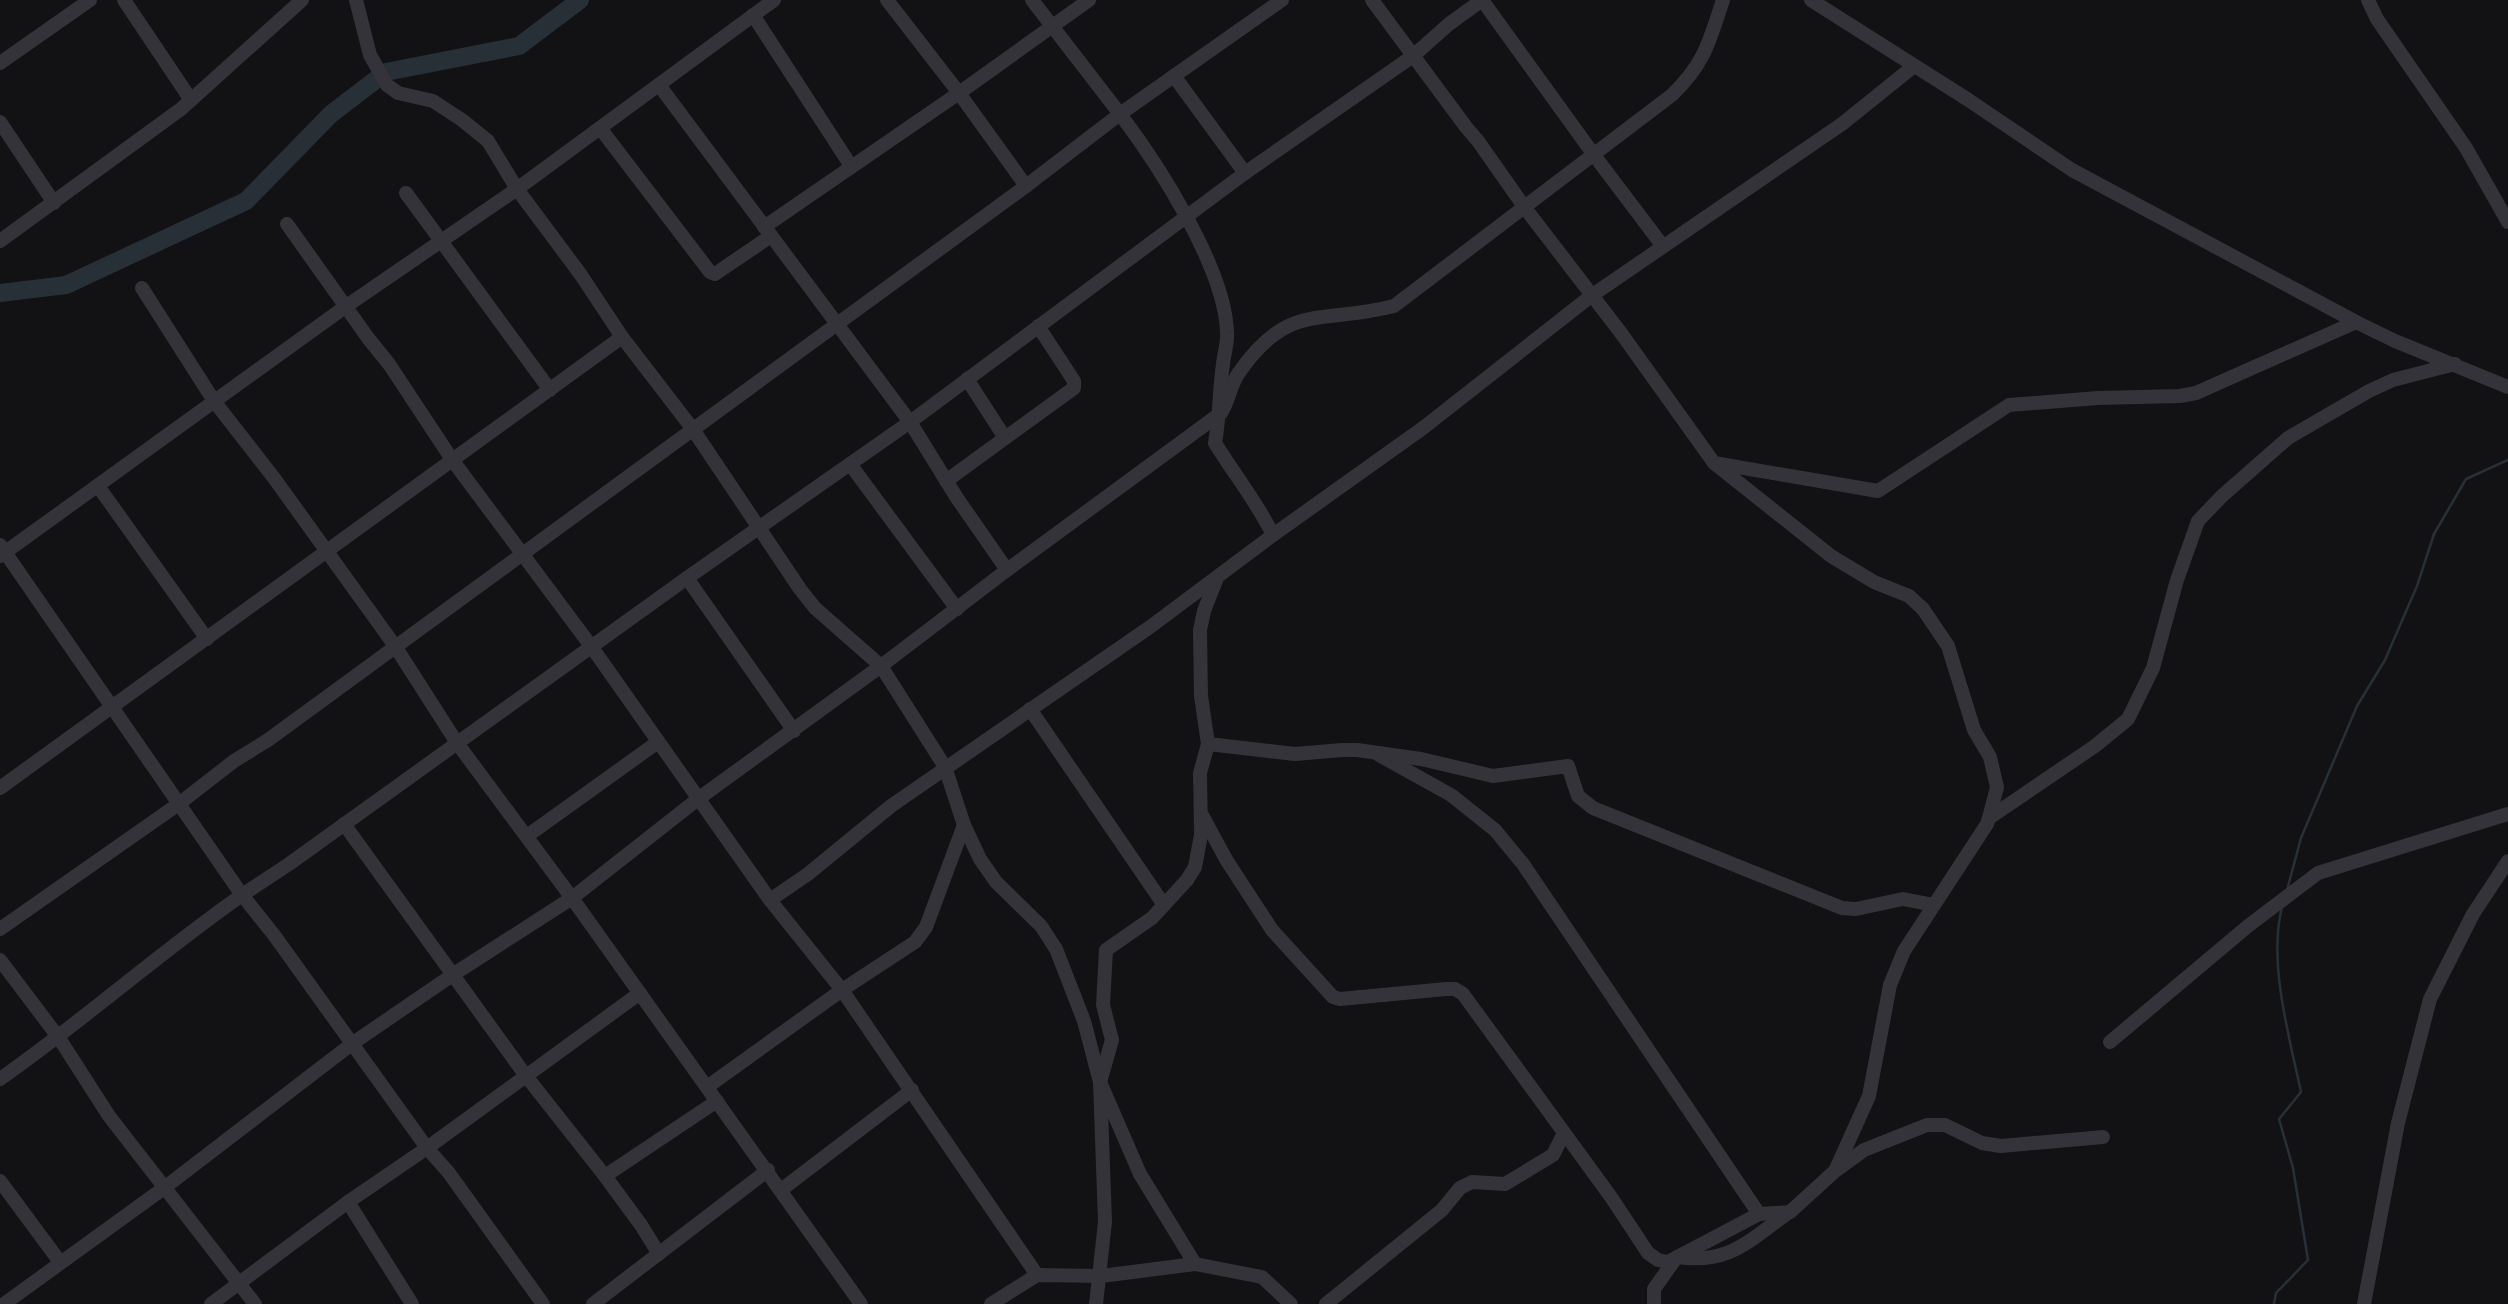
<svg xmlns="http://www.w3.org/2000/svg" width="2508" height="1304" viewBox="0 0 2508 1304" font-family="'Alegreya Sans',sans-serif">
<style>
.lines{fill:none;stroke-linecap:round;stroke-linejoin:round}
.stream{stroke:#283037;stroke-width:2.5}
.river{stroke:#283037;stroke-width:18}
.minor{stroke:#333339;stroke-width:14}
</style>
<rect width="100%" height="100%" fill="#121214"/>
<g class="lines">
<g class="stream">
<path d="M 2287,890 L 2301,838 L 2357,706 L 2385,660 L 2417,586 L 2434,534 L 2466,479 L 2508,460"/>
<path d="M 2274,1304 L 2276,1293 L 2308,1260 L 2293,1168 L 2279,1119 L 2301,1092 C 2289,1036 2268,962 2282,907"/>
</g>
<path class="river" d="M 0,293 L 66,285 L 246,201 L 331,114 L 386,72 L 519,46 L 580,0"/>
<g class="minor">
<path d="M 124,0 L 191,100"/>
<path d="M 356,0 L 370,55 L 387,85 L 398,93 L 433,101 L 462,120 L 488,141 L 517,189 L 581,275 L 622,337 L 692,428 L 800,589 L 815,608 L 881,666 L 945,767 L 964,825 L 980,859 L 996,882 L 1041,926 L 1056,949 L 1084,1021 L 1100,1082 L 1140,1174 L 1195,1264"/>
<path d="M 887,0 L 959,93 L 1089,0"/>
<path d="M 1032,0 L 1120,114 L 1282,0"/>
<path d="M 1372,0 L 1466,127 L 1478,141 L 1525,208 L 1621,333 L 1714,463 L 1831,556 L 1874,582 L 1909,596 L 1923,609 L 1948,646 L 1974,730 L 1990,757 L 1997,787 L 1989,818"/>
<path d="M 1482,0 L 1594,155 L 1662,245"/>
<path d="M 1811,0 L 1967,99 L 2072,170 L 2356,322 L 2395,341 L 2508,387"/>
<path d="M 2368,0 L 2377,19 L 2466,148 L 2508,222"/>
<path d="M 753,15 L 851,166"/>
<path d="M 0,63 L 90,0"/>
<path d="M 1174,76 L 1245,173"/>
<path d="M 659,85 L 910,422 L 957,498 L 1007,570 L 1221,413 C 1229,401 1230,386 1238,374 C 1288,301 1320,325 1394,306 L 1672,95 C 1705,63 1709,42 1723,0"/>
<path d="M 0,122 L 54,203"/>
<path d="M 600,128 L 710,272 L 715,274 L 771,236"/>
<path d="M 406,193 L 550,390"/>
<path d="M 287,224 L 368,338 L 389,364 L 453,461 L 591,646 L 770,900 L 842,990 L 915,942 L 926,927 L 964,825"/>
<path d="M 764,227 L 959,93 L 1026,186 L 1120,114 C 1158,164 1225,268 1227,332 C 1228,343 1224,353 1223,364 C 1219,391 1220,415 1215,443 C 1234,474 1257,502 1273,535 L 1150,627 L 891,806 L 808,874 L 770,900"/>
<path d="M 0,241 L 181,109 L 302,0"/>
<path d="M 142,288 L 214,401 L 274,478 L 395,646 L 457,743 L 572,898 L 861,1304"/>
<path d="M 967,379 L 1005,438"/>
<path d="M 1714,463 L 1878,491 L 2009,405 L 2098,398 L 2180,396 L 2196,393 L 2356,322"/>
<path d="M 850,464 L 957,609"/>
<path d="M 946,481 L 1074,388 L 1074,381 L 1038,326"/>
<path d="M 98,486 L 207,639"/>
<path d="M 1273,535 L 1423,428 L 1591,296 L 1842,124 L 1914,66"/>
<path d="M 0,545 L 242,895 C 159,953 83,1021 0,1079"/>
<path d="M 0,556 L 345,307 L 517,189 L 774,0"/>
<path d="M 687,578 L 794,731"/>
<path d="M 1030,709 L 1164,905"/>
<path d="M 1208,744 L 1295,754 L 1342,750 L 1357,750 L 1421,759 L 1493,776 L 1568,766 L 1578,796 L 1593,808 L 1842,908 L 1856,909 L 1903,899 L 1934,905"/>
<path d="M 1379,755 L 1451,795 L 1495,830 L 1523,864 L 1759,1214"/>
<path d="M 0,788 L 622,337"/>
<path d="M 1202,815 L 1227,861 L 1272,930 L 1333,997 L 1340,999 L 1446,989 L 1455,989 L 1463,994 L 1611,1197 L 1648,1253 L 1658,1260 L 1668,1262 L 1759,1214 L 1790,1212 L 1835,1171 L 1864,1150 L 1927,1125 L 1945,1125 L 1982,1143 L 2001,1146 L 2103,1137"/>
<path d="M 344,824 L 526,1076 L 605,1176"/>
<path d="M 527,836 L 658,742"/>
<path d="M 0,929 L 180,803 L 234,761 L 268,740 L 1026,186"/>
<path d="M 0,960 L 59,1038 L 109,1116 L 255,1304"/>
<path d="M 2110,1042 L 2248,926 L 2318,873 L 2508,814"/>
<path d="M 707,1087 L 842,990 L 1037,1275"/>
<path d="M 1836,1169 L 1869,1096 L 1890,985 L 1904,951 L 1987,824 L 1989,818 L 2095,746 L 2128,719 L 2153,668 L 2177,580 L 2198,521 L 2222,496 L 2288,438 L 2369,391 L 2393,380 L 2455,364"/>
<path d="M 0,1181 L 60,1262"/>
<path d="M 781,1190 L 912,1090"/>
<path d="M 348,1202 L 412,1304"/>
<path d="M 659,1254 L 641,1225 L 605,1176 L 717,1101"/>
<path d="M 1677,1257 C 1730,1264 1747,1242 1788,1213"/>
<path d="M 4,1304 L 164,1188 L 353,1043 L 454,974 L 572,898 L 698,799 L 881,666 L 1007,570"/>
<path d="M 211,1304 L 348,1202 L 427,1148 L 640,993"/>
<path d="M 543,1304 L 449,1173 L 427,1148 L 274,935 L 242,895 L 289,864 L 687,578 L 910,422 L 1245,173 L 1413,56 L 1449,24 L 1482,0"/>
<path d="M 593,1304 L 768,1170"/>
<path d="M 991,1304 L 1037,1275 L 1101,1276 L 1195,1264 L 1262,1277 L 1291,1304"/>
<path d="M 1096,1304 L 1105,1222 L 1100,1082 L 1112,1040 L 1103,1005 L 1106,950 L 1152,918 L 1187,880 L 1195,867 L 1201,835 L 1200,773 L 1208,744 L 1201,696 L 1200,630 L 1204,611 L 1217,578"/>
<path d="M 1326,1304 L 1442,1210 L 1460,1188 L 1472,1182 L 1505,1184 L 1553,1155 L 1564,1133"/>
<path d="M 1654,1304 L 1654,1289 L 1676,1258"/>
<path d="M 2364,1304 L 2398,1123 L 2430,999 L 2473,914 L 2508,861"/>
</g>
</g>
</svg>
